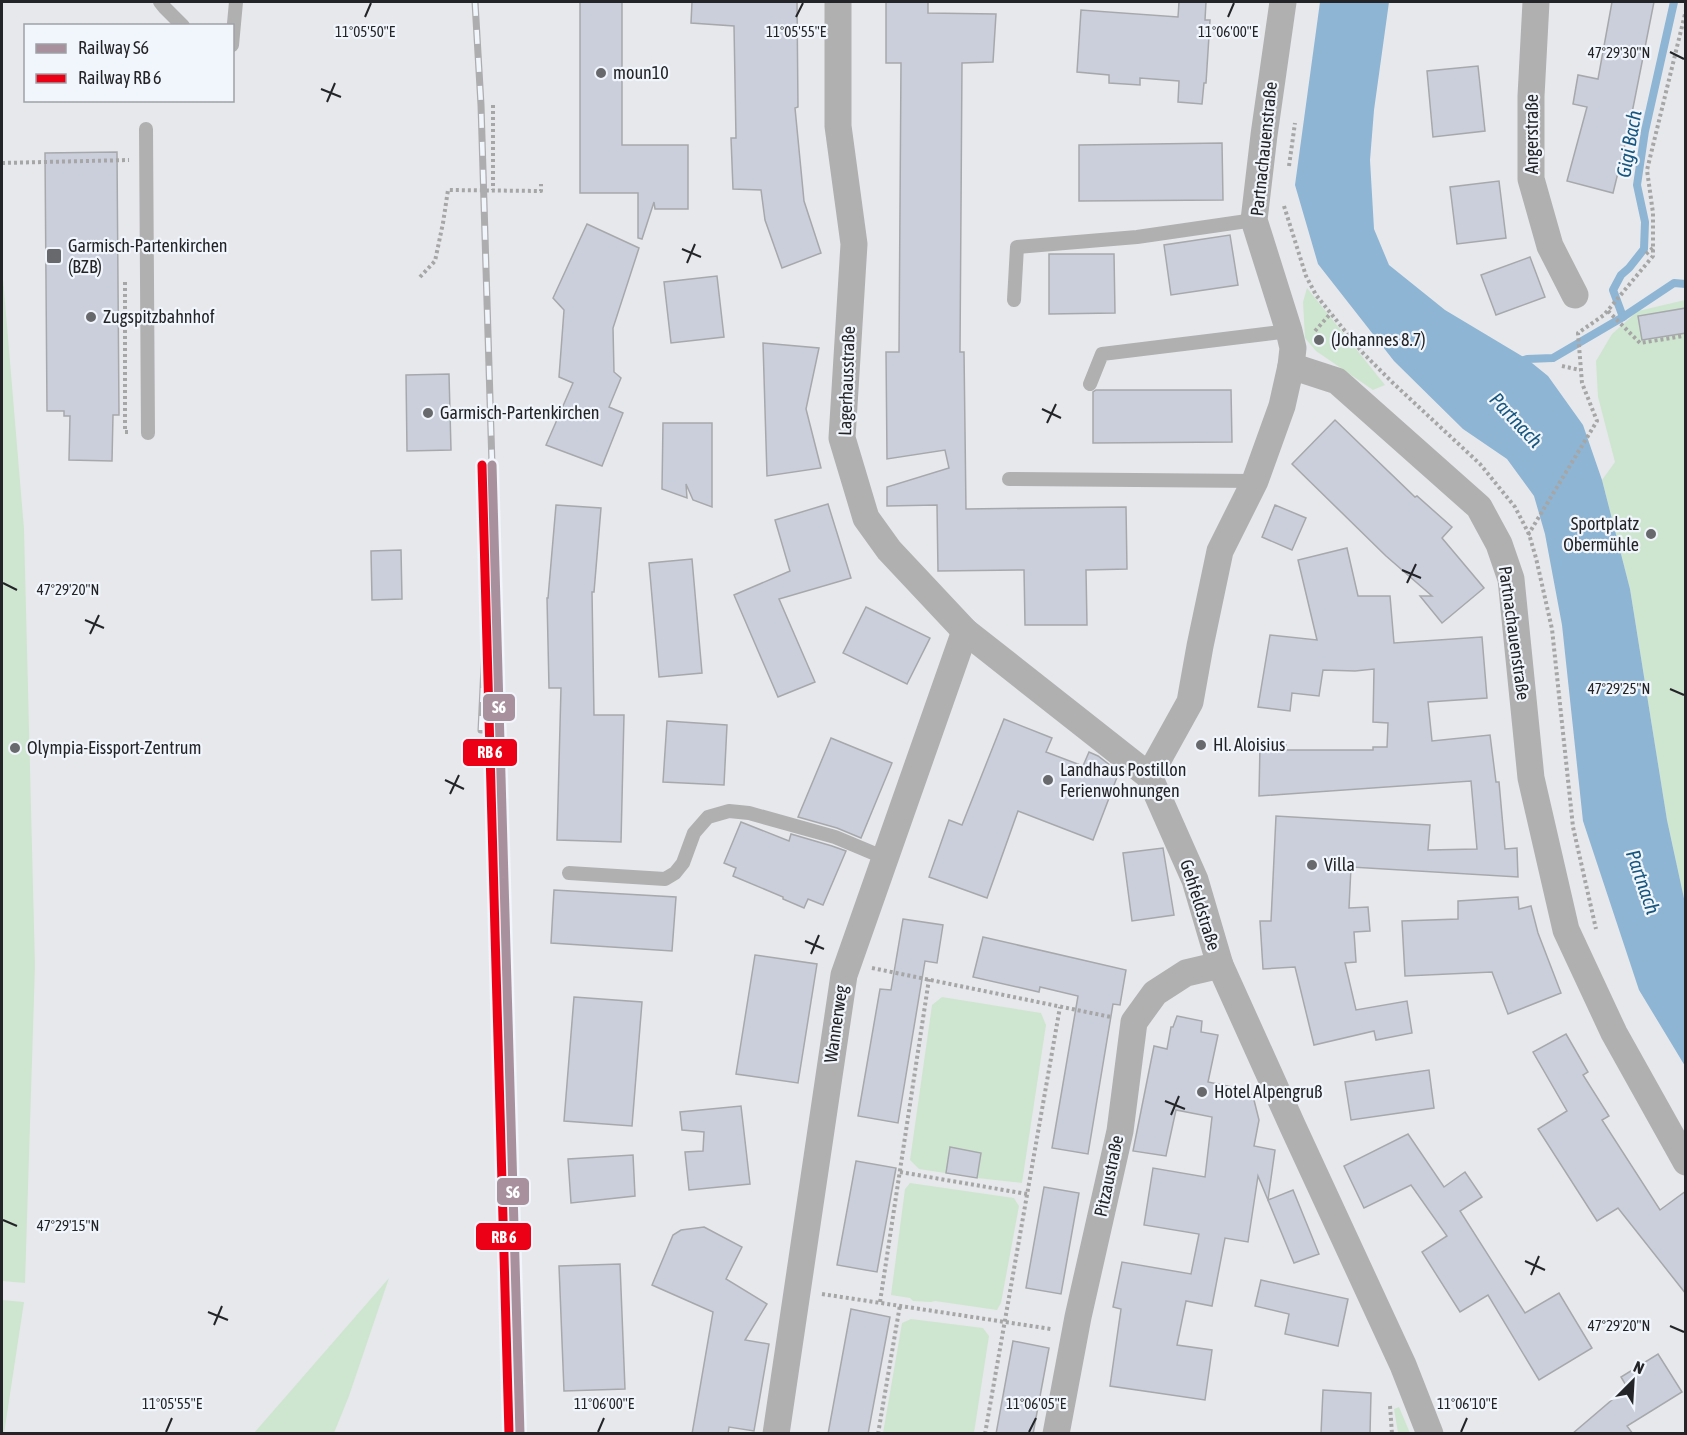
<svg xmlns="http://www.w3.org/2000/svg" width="1687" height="1435" viewBox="0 0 1687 1435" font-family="'Asap Condensed',sans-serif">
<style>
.green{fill:#cee6cf}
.water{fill:#8eb5d4}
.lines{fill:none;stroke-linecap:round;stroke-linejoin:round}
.stream{stroke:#8eb5d4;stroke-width:8}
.building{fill:#cacfdb;stroke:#a7a8ac;stroke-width:1.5}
.path{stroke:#a6a6a6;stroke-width:4;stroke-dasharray:3 3;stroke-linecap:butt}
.lane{stroke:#b1b0b0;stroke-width:14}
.street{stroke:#b1b0b0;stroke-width:27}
.rail-casing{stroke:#adacae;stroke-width:7}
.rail{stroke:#f1f5fc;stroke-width:4.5;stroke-dasharray:14;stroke-linecap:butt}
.rail-1-casing{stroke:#f1f5fc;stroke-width:14}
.rail-2-casing{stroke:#f1f5fc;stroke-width:14}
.rail-1{stroke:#a8909d;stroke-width:9}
.rail-2{stroke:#ec0016;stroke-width:9}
.ticks{fill:none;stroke:#232427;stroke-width:2}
.poi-dot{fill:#68696c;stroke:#f1f5fc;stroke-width:2}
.labels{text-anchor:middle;stroke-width:4.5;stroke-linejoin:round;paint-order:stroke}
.poi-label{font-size:18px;fill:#232427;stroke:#f1f5fc;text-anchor:start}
.street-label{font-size:18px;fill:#232427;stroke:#f1f5fc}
.water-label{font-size:20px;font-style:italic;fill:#16567f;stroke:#f1f5fc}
.ticks-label{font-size:15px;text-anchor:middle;fill:#232427;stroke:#f1f5fc;stroke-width:4.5;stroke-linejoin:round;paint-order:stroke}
.line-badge{stroke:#f1f5fc;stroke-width:2}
.badge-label{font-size:16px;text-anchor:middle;font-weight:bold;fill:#fff}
</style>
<rect width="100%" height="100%" fill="#e7e8ec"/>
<g class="green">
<path d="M 2,266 L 24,529 L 35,966 L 25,1283 L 2,1281 Z"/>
<path d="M 1307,288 L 1385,385 L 1373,390 L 1316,351 L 1305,338 L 1303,302 Z"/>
<path d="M 1685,300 L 1685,903 L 1667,820 L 1630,589 L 1602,480 L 1615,462 L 1598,397 L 1596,361 L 1612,334 L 1638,311 Z"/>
<path d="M 942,997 L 1041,1013 L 1046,1025 L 1022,1183 L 977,1178 L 919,1169 L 910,1160 L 932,1005 Z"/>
<path d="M 910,1183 L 1014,1198 L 1019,1206 L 1001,1303 L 997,1310 L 935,1301 L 931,1302 L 913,1301 L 910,1298 L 891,1295 L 905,1189 Z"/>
<path d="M 389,1278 L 349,1396 L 334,1433 L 254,1433 Z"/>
<path d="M 2,1300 L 24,1302 L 4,1434 L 2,1433 Z"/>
<path d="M 911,1319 L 983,1328 L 989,1336 L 974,1433 L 883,1433 L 902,1323 Z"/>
<path d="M 1399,1407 L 1410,1433 L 1398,1433 L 1394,1409 Z"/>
</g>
<path class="water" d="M 1320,2 L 1389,2 L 1374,110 L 1370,160 L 1374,229 L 1389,265 L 1445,310 L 1527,359 L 1548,376 L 1583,425 L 1602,480 L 1630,589 L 1667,820 L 1685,903 L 1685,1066 L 1639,990 L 1583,821 L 1562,625 L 1545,534 L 1534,496 L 1507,459 L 1463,429 L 1394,361 L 1318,264 L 1295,185 Z"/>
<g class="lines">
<g class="stream">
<path d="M 1623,317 L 1613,290 L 1621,275 L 1629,268 L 1644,249 L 1645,222 L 1637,185 L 1645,131 L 1674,2"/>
<path d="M 1517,362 L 1527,359 L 1553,358 L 1623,317 L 1674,283 L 1686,284"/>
</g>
</g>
<g class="building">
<path d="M 580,2 L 622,2 L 622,145 L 688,145 L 688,209 L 655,209 L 654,202 L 642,239 L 638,238 L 638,193 L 580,193 Z"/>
<path d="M 692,2 L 797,2 L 798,107 L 795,108 L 804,201 L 821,253 L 782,268 L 765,220 L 761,190 L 733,189 L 731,138 L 736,138 L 734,26 L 691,23 Z"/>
<path d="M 886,2 L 928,2 L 928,13 L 996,14 L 993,62 L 962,63 L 960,352 L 964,352 L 966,509 L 1126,507 L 1127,569 L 1086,570 L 1087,625 L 1025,625 L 1024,570 L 938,571 L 937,505 L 887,506 L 887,487 L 949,468 L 945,450 L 887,459 L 886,352 L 899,352 L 901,63 L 886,63 Z"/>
<path d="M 1179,2 L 1206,2 L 1205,20 L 1210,20 L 1206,83 L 1204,83 L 1202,104 L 1178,102 L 1179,81 L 1140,78 L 1140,85 L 1109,83 L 1109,75 L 1077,72 L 1081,10 L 1178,17 Z"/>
<path d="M 1612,2 L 1654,2 L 1629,128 L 1613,193 L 1567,181 L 1587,107 L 1573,104 L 1578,75 L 1598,79 Z"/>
<path d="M 1478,66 L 1485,131 L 1433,137 L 1427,71 Z"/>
<path d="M 1222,143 L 1223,200 L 1079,201 L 1079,145 Z"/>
<path d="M 117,152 L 119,415 L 113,415 L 112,461 L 69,460 L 70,416 L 64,416 L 64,411 L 47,411 L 45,153 Z"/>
<path d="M 1499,181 L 1506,238 L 1457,244 L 1450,187 Z"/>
<path d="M 587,224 L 639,248 L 613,328 L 614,372 L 621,378 L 609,407 L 623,413 L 602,466 L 546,445 L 573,383 L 559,377 L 564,310 L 553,298 Z"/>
<path d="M 1230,235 L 1238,285 L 1171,295 L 1164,245 Z"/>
<path d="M 1049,254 L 1114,254 L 1115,313 L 1049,314 Z"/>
<path d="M 1530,257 L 1545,297 L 1496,315 L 1481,275 Z"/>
<path d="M 717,276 L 724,337 L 671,343 L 664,282 Z"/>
<path d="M 1686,308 L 1686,333 L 1642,340 L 1638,316 Z"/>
<path d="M 763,343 L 819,348 L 806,409 L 821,468 L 767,476 Z"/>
<path d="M 449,374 L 451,450 L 407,451 L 406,375 Z"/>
<path d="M 1096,390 L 1231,390 L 1232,442 L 1093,443 L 1093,392 Z"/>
<path d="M 1335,420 L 1415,497 L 1417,496 L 1452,527 L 1442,538 L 1484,588 L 1442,623 L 1420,596 L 1432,596 L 1386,556 L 1292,464 Z"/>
<path d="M 663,423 L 712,423 L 712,507 L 693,500 L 686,484 L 687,498 L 662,489 Z"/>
<path d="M 828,504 L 851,578 L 779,599 L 815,682 L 778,697 L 734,595 L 790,571 L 775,520 Z"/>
<path d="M 556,505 L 601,508 L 594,592 L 592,592 L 594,715 L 624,715 L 621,842 L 557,840 L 561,688 L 549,688 L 547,598 L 548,598 Z"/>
<path d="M 1275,505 L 1306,518 L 1292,550 L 1262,537 Z"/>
<path d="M 1347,548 L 1358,596 L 1390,596 L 1394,643 L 1482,637 L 1487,698 L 1428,702 L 1432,741 L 1490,735 L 1496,782 L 1499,782 L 1505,849 L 1517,848 L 1518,877 L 1351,867 L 1349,908 L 1368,907 L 1370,931 L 1354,932 L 1356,962 L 1345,963 L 1356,1010 L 1407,1001 L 1412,1033 L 1376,1040 L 1374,1031 L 1314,1045 L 1295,967 L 1263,969 L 1260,921 L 1271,921 L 1276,816 L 1430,825 L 1428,850 L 1477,849 L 1471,781 L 1259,796 L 1260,745 L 1286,745 L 1285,750 L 1373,750 L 1373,747 L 1387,747 L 1388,723 L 1373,722 L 1374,669 L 1355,671 L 1323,670 L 1319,696 L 1292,693 L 1290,711 L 1258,707 L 1270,635 L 1317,640 L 1298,560 Z"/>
<path d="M 401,550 L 402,599 L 372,600 L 371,551 Z"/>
<path d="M 692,559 L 702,673 L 659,677 L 649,563 Z"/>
<path d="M 866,607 L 930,638 L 907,684 L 843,653 Z"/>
<path d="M 1004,719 L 1052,738 L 1046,752 L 1083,766 L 1089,752 L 1098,756 L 1119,772 L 1093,840 L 1018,811 L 987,898 L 929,877 L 949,820 L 962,825 Z"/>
<path d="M 667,721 L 727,725 L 724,785 L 663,782 Z"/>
<path d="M 831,738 L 892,763 L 861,838 L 837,828 L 798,817 Z"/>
<path d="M 741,822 L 789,841 L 791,834 L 832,846 L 846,851 L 823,905 L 808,899 L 804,908 L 783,899 L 783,897 L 733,876 L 736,868 L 724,863 Z"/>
<path d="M 1163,848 L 1174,915 L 1132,921 L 1123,853 Z"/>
<path d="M 554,890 L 676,897 L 672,951 L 551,943 Z"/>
<path d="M 1518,897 L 1519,909 L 1531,906 L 1538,933 L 1561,993 L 1508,1014 L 1492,972 L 1405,976 L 1402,921 L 1458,919 L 1458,901 Z"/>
<path d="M 903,919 L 943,925 L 937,963 L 925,961 L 898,1123 L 858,1116 L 880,989 L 891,990 Z"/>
<path d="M 983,937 L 1126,970 L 1120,1005 L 1113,1004 L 1088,1154 L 1052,1148 L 1078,996 L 1040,987 L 1039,992 L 973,977 Z"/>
<path d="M 755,955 L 817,964 L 798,1083 L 736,1074 Z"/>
<path d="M 574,997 L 642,1002 L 632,1126 L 564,1121 Z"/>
<path d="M 1177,1016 L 1202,1021 L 1201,1032 L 1218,1035 L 1208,1082 L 1246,1090 L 1253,1096 L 1259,1120 L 1254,1146 L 1275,1150 L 1268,1200 L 1293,1190 L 1319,1254 L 1294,1263 L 1258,1176 L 1248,1242 L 1225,1238 L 1212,1306 L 1186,1301 L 1177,1345 L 1212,1350 L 1205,1400 L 1110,1386 L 1121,1309 L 1113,1307 L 1122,1262 L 1191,1274 L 1199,1234 L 1144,1225 L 1153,1168 L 1205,1177 L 1212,1117 L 1176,1110 L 1166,1156 L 1133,1151 L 1154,1046 L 1167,1049 L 1171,1027 L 1173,1027 Z"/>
<path d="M 1566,1034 L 1588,1072 L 1583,1075 L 1609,1116 L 1602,1120 L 1660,1210 L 1686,1191 L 1686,1294 L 1618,1208 L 1597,1221 L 1538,1129 L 1567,1111 L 1533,1052 Z"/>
<path d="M 1429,1070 L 1434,1108 L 1351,1120 L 1345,1082 Z"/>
<path d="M 741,1106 L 750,1184 L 689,1190 L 685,1152 L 703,1151 L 704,1132 L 682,1130 L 680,1112 Z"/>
<path d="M 1408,1134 L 1444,1187 L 1465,1172 L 1482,1197 L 1460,1211 L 1525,1313 L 1559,1293 L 1592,1348 L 1539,1380 L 1488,1295 L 1460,1312 L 1422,1252 L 1447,1236 L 1411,1185 L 1364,1208 L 1344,1166 Z"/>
<path d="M 950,1147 L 981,1153 L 977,1178 L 946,1173 Z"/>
<path d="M 633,1155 L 635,1196 L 571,1203 L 568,1159 Z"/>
<path d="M 856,1161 L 896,1168 L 877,1272 L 837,1265 Z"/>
<path d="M 1044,1187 L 1079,1193 L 1061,1294 L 1026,1288 Z"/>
<path d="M 704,1227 L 742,1247 L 726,1279 L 767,1304 L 745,1340 L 769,1344 L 754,1431 L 729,1427 L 728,1434 L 692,1434 L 713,1312 L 652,1285 L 673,1235 L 681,1230 Z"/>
<path d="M 620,1264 L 625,1389 L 564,1391 L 559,1266 Z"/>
<path d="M 1261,1280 L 1348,1299 L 1338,1346 L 1285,1334 L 1289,1314 L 1255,1306 Z"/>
<path d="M 851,1309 L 890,1317 L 868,1434 L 828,1434 Z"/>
<path d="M 1013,1341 L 1049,1348 L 1033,1434 L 996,1434 Z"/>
<path d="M 1658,1354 L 1682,1392 L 1627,1426 L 1633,1434 L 1572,1434 L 1627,1387 L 1621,1377 Z"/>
<path d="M 1323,1390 L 1371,1393 L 1370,1434 L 1321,1434 Z"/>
</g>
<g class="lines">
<g class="path">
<path d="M 493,105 L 493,190"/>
<path d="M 2,163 L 129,160"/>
<path d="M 1289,166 L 1295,123"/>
<path d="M 1284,206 L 1306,276 L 1316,295 L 1362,352 L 1393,383 L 1480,464 L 1515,507 L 1529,534 L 1536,558 L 1552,629 L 1573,827 L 1596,929"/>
<path d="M 1646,254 L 1653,248"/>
<path d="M 420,277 L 435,261 L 443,223 L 448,190 L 541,191 L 541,184"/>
<path d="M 125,282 L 125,432 L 129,432"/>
<path d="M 1608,311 L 1640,343 L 1683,336"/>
<path d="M 1315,331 L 1331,313"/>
<path d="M 1562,366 L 1580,370"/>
<path d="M 1528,535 L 1597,421 L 1582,383 L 1578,333 L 1604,315 L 1653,256 L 1653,213 L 1647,170 L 1686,10"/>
<path d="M 872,968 L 1111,1017"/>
<path d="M 900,1172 L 1027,1194"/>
<path d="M 822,1294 L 1051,1329"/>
<path d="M 880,1302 L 929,979"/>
<path d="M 1390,1406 L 1392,1434"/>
<path d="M 878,1434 L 900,1305"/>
<path d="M 985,1434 L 1060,1007"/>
</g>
<g class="lane">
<path d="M 160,2 L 164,7 L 183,26"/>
<path d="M 232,45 L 236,2"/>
<path d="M 146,129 L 148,433"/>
<path d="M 1014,300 L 1017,247 L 1137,237 L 1254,220"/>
<path d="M 1090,384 L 1102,354 L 1289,331"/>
<path d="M 1009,479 L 1255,481"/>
<path d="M 569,873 L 665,879 L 675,873 L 683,863 L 694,833 L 708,817 L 729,811 L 749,813 L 835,837 L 885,858"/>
</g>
<g class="street">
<path d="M 838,2 L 838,126 L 854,244 L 842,438 L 866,518 L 889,550 L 965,631 L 1149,776"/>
<path d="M 1283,2 L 1264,135 L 1254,220 L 1289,331 L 1293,348 L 1291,366 L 1282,406 L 1255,481 L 1220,551 L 1200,646 L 1190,702 L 1149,776 L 1195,880 L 1220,965 L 1293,1127 L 1403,1365 L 1430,1434"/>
<path d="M 1536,2 L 1531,96 L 1531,179 L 1550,246 L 1575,295"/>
<path d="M 1291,366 L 1337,381 L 1479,507 L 1499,544 L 1511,579 L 1531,778 L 1566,930 L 1614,1033 L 1686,1162"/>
<path d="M 776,1434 L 844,975 L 965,631"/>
<path d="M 1056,1434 L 1078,1317 L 1120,1131 L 1134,1022 L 1155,993 L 1186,973 L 1220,965"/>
</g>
<g class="rail-casing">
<g id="rail">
<path d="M 475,2 L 481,105 L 492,465"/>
<path d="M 481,730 L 492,497"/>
</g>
</g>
<use href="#rail" class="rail"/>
<g class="rail-1-casing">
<path id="rail-1" d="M 492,465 L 520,1434"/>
</g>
<g class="rail-2-casing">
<path id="rail-2" d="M 482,465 L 509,1434"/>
</g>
<use href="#rail-1" class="rail-1"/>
<use href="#rail-2" class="rail-2"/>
</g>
<path class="ticks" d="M 365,17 L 371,3M 796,17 L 803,3M 1228,17 L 1234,3M 1670,52 L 1684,59M 321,89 L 341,97M 327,102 L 335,83M 682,249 L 701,257M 687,263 L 695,244M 1042,409 L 1061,418M 1047,423 L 1056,404M 1402,570 L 1421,578M 3,583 L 17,590M 1407,583 L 1416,564M 85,620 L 104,628M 90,634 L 99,615M 1670,689 L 1684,695M 445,780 L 464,789M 450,794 L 459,775M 805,941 L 824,949M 811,954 L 819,935M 1165,1101 L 1185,1109M 1171,1115 L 1179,1096M 3,1220 L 17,1226M 1525,1261 L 1545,1270M 1531,1275 L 1539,1256M 208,1312 L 228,1320M 214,1325 L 222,1306M 1670,1326 L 1684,1332M 166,1432 L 172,1418M 598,1432 L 604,1418M 1029,1432 L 1036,1418M 1461,1432 L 1467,1418"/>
<g class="poi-dot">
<circle cx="601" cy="73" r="6"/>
<rect x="46" y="248" width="16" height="16" rx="3"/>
<circle cx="91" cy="317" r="6"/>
<circle cx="1319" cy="340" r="6"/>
<circle cx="428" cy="413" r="6"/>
<circle cx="1651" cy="534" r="6"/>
<circle cx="1201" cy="745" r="6"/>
<circle cx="15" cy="748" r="6"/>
<circle cx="1048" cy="780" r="6"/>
<circle cx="1312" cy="865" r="6"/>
<circle cx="1202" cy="1092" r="6"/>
</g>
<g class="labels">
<g class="poi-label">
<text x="613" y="79">moun10</text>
<text x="68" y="252">Garmisch-Partenkirchen<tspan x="68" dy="21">(BZB)</tspan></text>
<text x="103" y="323">Zugspitzbahnhof</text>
<text x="1331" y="346">(Johannes 8.7)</text>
<text x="440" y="419">Garmisch-Partenkirchen</text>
<text x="1639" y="530" text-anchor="end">Sportplatz<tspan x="1639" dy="21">Obermühle</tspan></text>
<text x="1213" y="751">Hl. Aloisius</text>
<text x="27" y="754">Olympia-Eissport-Zentrum</text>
<text x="1060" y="776">Landhaus Postillon<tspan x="1060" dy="21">Ferienwohnungen</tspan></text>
<text x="1324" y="871">Villa</text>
<text x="1214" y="1098">Hotel Alpengruß</text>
</g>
<g class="street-label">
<text transform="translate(1532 134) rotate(-90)" y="6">Angerstraße</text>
<text transform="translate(1264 149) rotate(-84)" y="6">Partnachauenstraße</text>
<text transform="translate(847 381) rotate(-88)" y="6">Lagerhausstraße</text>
<text transform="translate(1514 633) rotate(82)" y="6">Partnachauenstraße</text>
<text transform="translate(1200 905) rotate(72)" y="6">Gehfeldstraße</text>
<text transform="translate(836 1024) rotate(-82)" y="6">Wannerweg</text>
<text transform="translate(1109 1176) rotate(-78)" y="6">Pitzaustraße</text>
</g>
<g class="water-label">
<text transform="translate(1629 144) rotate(-80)" y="7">Gigi Bach</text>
<text transform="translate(1516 420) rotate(47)" y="7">Partnach</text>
<text transform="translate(1643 882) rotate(71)" y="7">Partnach</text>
</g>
</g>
<g class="ticks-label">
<text x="365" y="37">11°05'50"E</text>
<text x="796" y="37">11°05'55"E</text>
<text x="1228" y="37">11°06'00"E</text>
<text x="1619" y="58">47°29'30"N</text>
<text x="68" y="595">47°29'20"N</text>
<text x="1619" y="694">47°29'25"N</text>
<text x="68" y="1231">47°29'15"N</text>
<text x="1619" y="1331">47°29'20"N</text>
<text x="172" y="1409">11°05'55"E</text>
<text x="604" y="1409">11°06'00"E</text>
<text x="1036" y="1409">11°06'05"E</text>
<text x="1467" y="1409">11°06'10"E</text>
</g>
<g class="line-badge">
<rect x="482" y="693" width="34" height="29" rx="6" fill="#a8909d"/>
<rect x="462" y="738" width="56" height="29" rx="6" fill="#ec0016"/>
<rect x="496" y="1177" width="34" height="29" rx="6" fill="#a8909d"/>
<rect x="475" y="1222" width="57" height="29" rx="6" fill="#ec0016"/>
</g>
<g class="badge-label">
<text x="499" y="713">S6</text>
<text x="490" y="758">RB 6</text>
<text x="513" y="1198">S6</text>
<text x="504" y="1243">RB 6</text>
</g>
<rect width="1687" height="1435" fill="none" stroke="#232427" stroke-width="6"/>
<rect x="24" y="24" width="210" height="78" fill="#f1f5fc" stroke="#9fa1a7" stroke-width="1.5"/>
<rect x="36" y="44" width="30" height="9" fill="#a8909d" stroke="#9fa1a7" stroke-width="1.5"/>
<text x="78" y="54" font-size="18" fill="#232427">Railway S6</text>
<rect x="36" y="74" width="30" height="9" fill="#ec0016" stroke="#9fa1a7" stroke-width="1.5"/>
<text x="78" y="84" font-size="18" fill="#232427">Railway RB 6</text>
<g transform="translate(1633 1381) rotate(24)" stroke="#f1f5fc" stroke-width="4.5" paint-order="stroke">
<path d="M0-4.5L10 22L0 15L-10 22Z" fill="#232427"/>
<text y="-9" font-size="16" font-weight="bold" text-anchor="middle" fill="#232427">N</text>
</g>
</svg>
